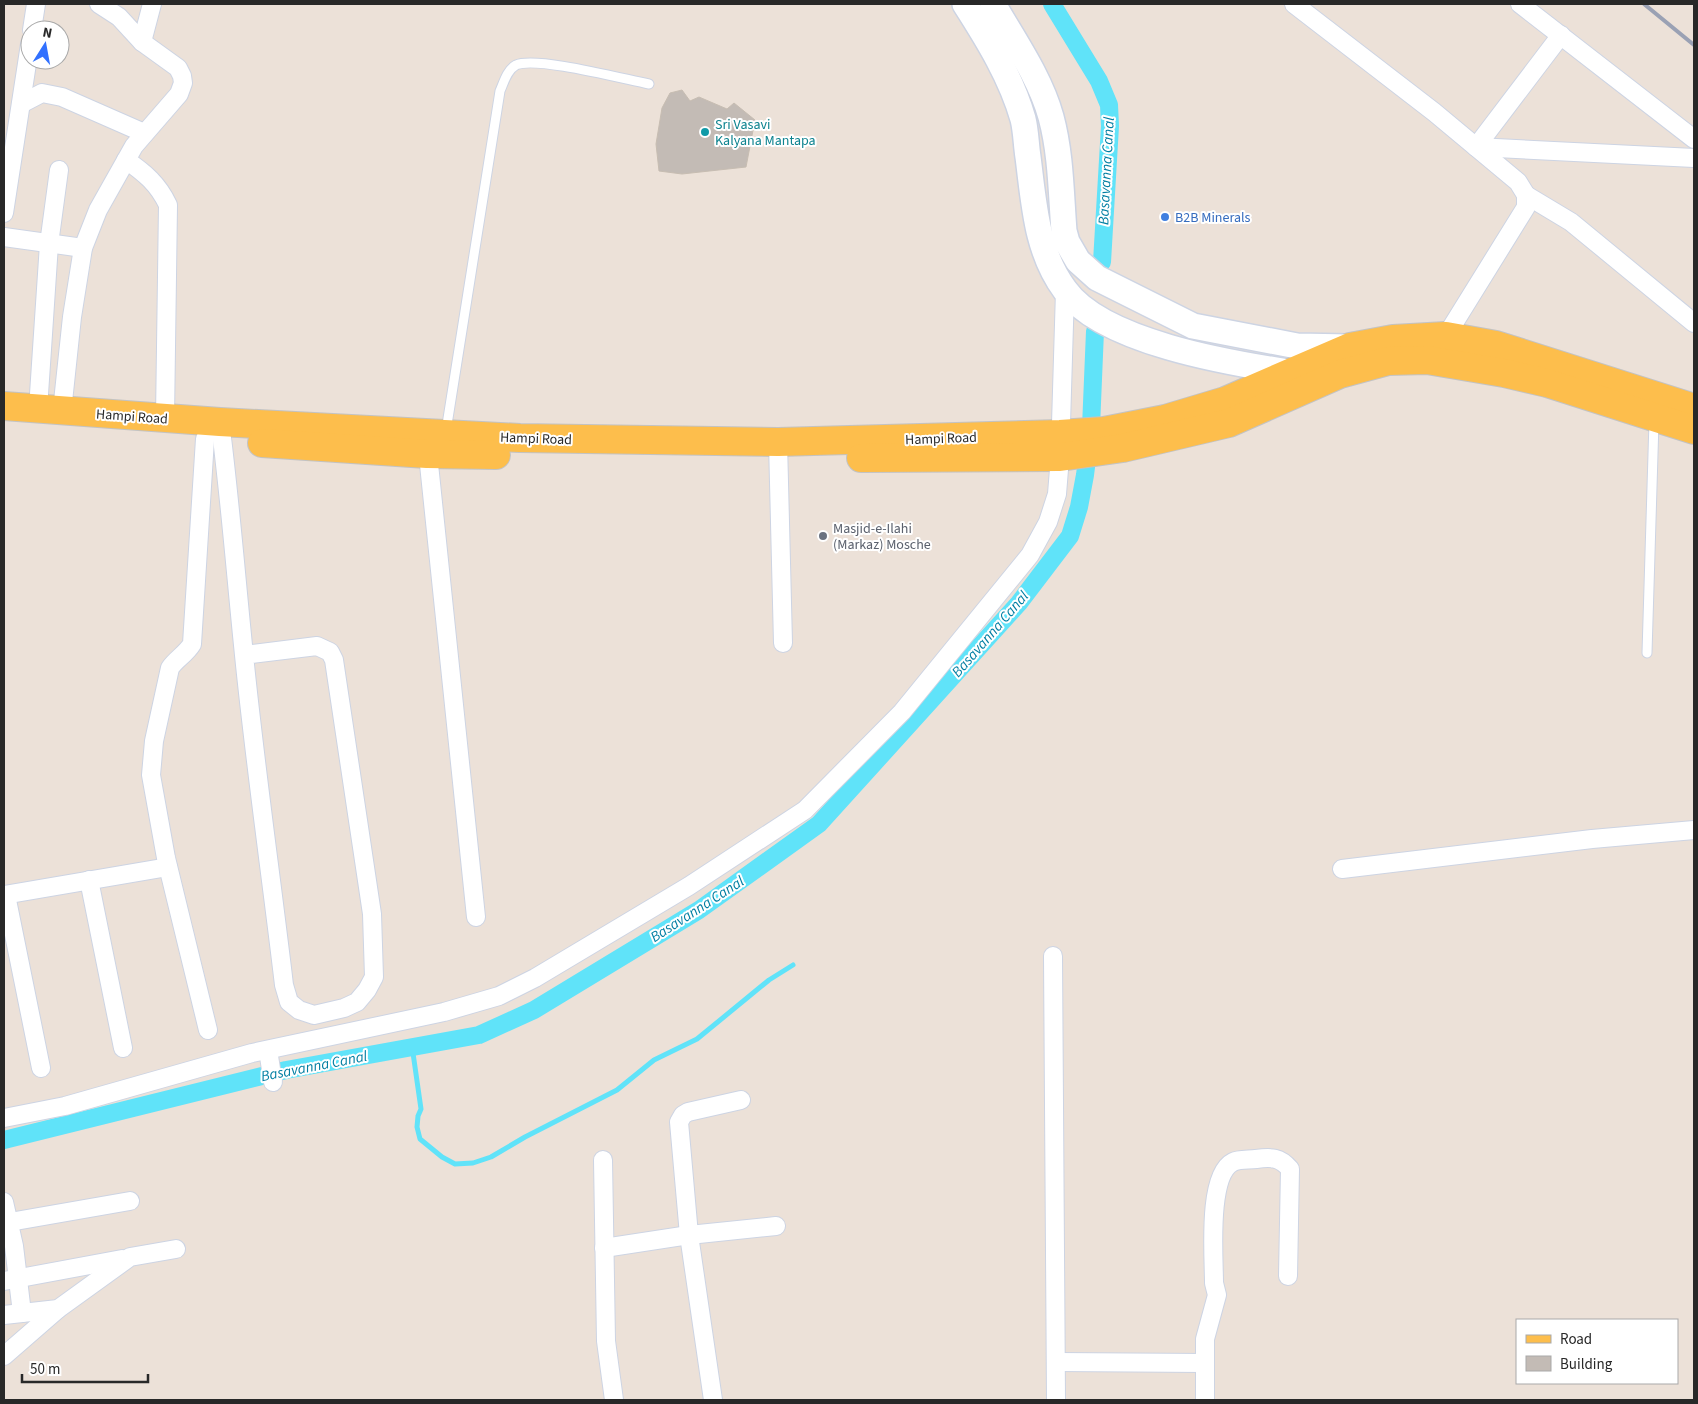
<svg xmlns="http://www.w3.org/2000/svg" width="1698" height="1404" viewBox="0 0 1698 1404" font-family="'Source Sans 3',sans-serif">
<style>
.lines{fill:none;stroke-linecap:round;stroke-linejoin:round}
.stream{stroke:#60e3f9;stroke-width:5}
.canal{stroke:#60e3f9;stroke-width:18}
.building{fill:#c3bbb5;stroke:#c7bdb2}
.lane-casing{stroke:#cdd4e3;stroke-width:11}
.street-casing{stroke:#cdd4e3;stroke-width:20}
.secondary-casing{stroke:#cdd4e3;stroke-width:28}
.primary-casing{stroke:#c3c3c3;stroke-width:30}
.lane{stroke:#fff;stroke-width:9}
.street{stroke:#fff;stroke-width:18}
.secondary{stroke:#fff;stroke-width:25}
.primary{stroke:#fdbe4c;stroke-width:28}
.rail{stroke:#9aa1b4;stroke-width:4}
.culture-dot{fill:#0f9aa8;stroke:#fff;stroke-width:2}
.shop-dot{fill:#3f7fe0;stroke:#fff;stroke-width:2}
.worship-dot{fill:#6b7280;stroke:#fff;stroke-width:2}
.labels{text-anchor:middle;stroke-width:4;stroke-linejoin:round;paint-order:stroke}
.culture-label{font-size:14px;fill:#0d838f;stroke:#fff;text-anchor:start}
.shop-label{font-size:14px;fill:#366cbe;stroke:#fff;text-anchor:start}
.street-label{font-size:14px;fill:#282828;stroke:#fff}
.worship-label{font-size:14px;fill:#5b616d;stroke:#fff;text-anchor:start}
.water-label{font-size:15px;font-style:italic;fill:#017ea2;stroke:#fff}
</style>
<rect width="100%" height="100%" fill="#ece1d8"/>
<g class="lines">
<path class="stream" d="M 412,1046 L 421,1109 L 418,1116 L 417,1127 L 420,1139 L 442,1157 L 455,1164 L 473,1163 L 491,1157 L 525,1137 L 617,1090 L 654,1060 L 697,1039 L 769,980 L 793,965"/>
<g class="canal">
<path d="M 1052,4 L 1099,81 L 1109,105 L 1110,126 L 1102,262"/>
<path d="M 4,1140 L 286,1070 L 479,1035 L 534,1010 L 699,910 L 819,824 L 1019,603 L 1070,536 L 1079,507 L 1085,475 L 1091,427 L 1095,331"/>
</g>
</g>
<path class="building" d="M 682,90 L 690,101 L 699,97 L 727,109 L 734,103 L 755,120 L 746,167 L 682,174 L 659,171 L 656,144 L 662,108 L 670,93 Z"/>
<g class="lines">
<g class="lane-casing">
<g id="lane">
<path d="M 446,431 L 500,91 C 504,82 507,70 516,65 C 536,56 623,79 649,84"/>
<path d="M 1647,653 L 1654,421"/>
</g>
</g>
<g class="street-casing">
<g id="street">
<path d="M 1294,4 L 1434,112 L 1518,182 L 1526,195 L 1526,207 L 1446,336"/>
<path d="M 1520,4 L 1694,139"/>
<path d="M 32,30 L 36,4"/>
<path d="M 142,42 L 152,4"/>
<path d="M 21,104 L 42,93 L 62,97 L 144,133"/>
<path d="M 1476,147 L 1694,158"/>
<path d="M 1476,147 L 1561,35"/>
<path d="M 126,160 C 145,173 158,184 168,205 L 165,418"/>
<path d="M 1526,195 L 1571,222 L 1694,323"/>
<path d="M 4,213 L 30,44"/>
<path d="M 4,237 L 83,248"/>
<path d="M 38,409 L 49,244 L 59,170"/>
<path d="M 62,411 L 72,317 L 83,248 L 98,210 L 134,146 L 179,94 L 183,83 L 182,76 L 178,68 L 142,42 L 119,17 L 99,4"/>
<path d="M 220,422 C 230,499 236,577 244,655 C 255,765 271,875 284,985 L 289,1002 L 299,1010 L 314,1015 L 344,1008 L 357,1002 L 367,990 L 374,977 L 372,914 L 334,660 L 330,652 L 317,646 L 244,655"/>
<path d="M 205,439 L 192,644 C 186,654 176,659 170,668 L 154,741 L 151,775 L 166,858 L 208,1030"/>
<path d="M 778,442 L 783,643"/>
<path d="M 427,445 L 476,917"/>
<path d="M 1342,869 L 1592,839 L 1694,830"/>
<path d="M 89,880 L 123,1048"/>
<path d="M 4,895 L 168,867"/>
<path d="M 6,895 L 41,1068"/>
<path d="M 1053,956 L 1056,1400"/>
<path d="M 268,1050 L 273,1082"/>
<path d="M 4,1118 L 65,1106 L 252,1053 L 444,1012 L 499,996 L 535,978 L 689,886 L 805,810 L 902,712 L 1030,555 L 1048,522 L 1057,494 L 1060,457 L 1065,291"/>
<path d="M 603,1160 L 606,1341 L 614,1400"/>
<path d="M 4,1202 L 14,1246 L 22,1313"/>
<path d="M 4,1223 L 130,1201"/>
<path d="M 604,1248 L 689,1235 L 776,1226"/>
<path d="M 4,1281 L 122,1259"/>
<path d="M 4,1315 L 58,1309 L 130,1257 L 176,1249"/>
<path d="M 4,1356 L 58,1309"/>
<path d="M 1056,1362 L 1205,1363"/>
<path d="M 713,1400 L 689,1235 L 679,1122 L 683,1115 L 688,1112 L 741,1100"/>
<path d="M 1205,1400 L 1205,1339 L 1217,1295 L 1214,1283 C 1214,1257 1207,1175 1233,1162 C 1239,1159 1249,1160 1256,1159 C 1271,1157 1280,1157 1290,1169 L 1288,1276"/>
</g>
</g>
<g class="secondary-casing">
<g id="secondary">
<path d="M 965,4 C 988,40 1011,77 1023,119 C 1026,131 1026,144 1028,157 C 1034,203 1036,251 1065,290 C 1102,342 1230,363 1289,372"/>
<path d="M 993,4 C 1013,39 1040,77 1051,117 C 1061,154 1061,193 1064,231 L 1067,242 L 1078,261 L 1097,278 L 1193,326 L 1297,346 L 1350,347"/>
</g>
</g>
<g class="primary-casing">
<g id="primary">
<path d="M 4,406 L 220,422 L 520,438 L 778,442 L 1060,434 L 1104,431 L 1165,419 L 1225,401 L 1350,347 L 1393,339 L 1446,336 L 1496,345 L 1694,408"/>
<path d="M 262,443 L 427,454 L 496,455"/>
<path d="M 861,458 L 1060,457 L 1123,448 L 1229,423 L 1340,374 L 1388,361 L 1427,360 L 1504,373 L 1547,383 L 1694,430"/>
</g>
</g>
<use href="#lane" class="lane"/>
<use href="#street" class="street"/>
<use href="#secondary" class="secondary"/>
<use href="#primary" class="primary"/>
<path class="rail" d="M 1644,4 L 1694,45"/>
</g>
<circle class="culture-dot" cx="705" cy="132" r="5"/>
<circle class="shop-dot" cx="1165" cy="217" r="5"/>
<circle class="worship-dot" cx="823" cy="536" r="5"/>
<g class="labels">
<g class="culture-label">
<text x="715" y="129">Sri Vasavi<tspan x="715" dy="16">Kalyana Mantapa</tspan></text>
</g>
<g class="shop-label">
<text x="1175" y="222">B2B Minerals</text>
</g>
<g class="street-label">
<text transform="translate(132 416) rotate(4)" y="5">Hampi Road</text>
<text transform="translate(536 438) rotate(2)" y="5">Hampi Road</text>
<text transform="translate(941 438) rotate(-2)" y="5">Hampi Road</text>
</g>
<g class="worship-label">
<text x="833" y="533">Masjid-e-Ilahi<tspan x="833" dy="16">(Markaz) Mosche</tspan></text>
</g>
<g class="water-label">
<text transform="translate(1106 171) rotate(-87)" y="5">Basavanna Canal</text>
<text transform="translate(990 634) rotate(-49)" y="5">Basavanna Canal</text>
<text transform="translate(697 909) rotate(-33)" y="5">Basavanna Canal</text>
<text transform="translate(314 1066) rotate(-11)" y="5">Basavanna Canal</text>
</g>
</g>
<rect width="1698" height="1404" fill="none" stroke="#282828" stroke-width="10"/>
<rect x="1516" y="1319" width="162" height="65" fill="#ffffff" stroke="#a9a9a9"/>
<rect x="1526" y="1335" width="25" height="8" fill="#fdbe4c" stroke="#a9a9a9"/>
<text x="1560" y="1344" font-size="15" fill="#282828">Road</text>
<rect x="1526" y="1356" width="25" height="15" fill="#c3bbb5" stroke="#a9a9a9"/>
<text x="1560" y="1369" font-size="15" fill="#282828">Building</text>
<g transform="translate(45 45) rotate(11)"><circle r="24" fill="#ffffff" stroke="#a9a9a9"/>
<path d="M0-4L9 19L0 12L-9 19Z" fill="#3271ff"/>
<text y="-8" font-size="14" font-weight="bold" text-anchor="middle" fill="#282828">N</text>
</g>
<path d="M22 1374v8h126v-8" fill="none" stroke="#282828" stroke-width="2.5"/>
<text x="30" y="1374" font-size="15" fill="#282828" stroke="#ffffff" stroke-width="4" paint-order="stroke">50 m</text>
</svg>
